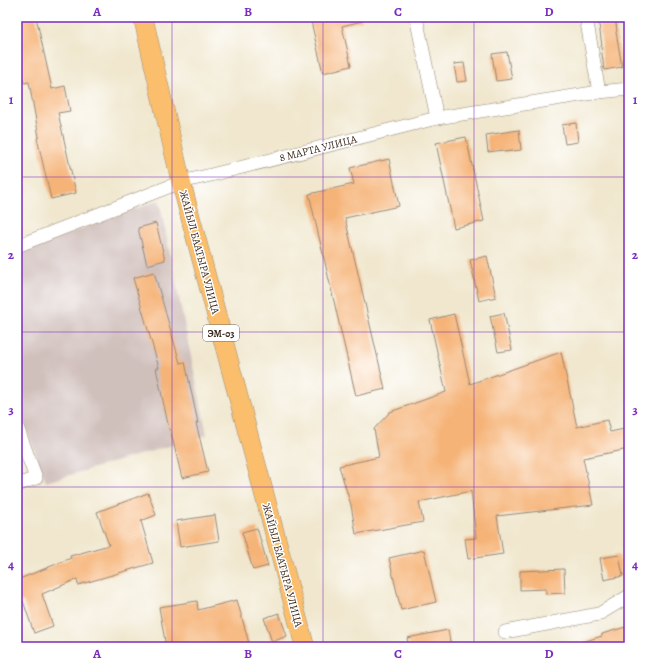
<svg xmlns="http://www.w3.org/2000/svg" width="646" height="664" viewBox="0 0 646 664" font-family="Alegreya,serif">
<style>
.industrial{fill:#d0c0bc}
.building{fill:#f6b377}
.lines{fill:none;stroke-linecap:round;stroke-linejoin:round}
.minor-casing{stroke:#968876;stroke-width:14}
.highway-casing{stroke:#968876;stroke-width:20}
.minor{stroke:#fff;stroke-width:13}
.highway{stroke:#fabe6d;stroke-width:19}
.grid{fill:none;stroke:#7b2cbf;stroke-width:1;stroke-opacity:0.55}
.labels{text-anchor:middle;stroke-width:3;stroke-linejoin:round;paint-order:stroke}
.shield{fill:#fff;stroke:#766a62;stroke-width:1}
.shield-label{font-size:10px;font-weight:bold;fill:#3b2a1e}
.street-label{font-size:11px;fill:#3b2a1e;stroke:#fff}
.neatline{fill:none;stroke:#7b2cbf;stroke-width:1.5}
.grid-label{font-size:13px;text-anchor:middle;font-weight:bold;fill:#7b2cbf}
</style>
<rect width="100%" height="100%" fill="#fff"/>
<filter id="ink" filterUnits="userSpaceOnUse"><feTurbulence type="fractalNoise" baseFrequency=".025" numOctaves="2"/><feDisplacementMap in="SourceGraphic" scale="8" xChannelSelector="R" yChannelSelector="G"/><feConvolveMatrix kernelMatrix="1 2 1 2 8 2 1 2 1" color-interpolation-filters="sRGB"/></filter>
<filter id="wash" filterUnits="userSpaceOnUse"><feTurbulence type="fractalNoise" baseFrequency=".012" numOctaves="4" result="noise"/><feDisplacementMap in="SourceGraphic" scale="16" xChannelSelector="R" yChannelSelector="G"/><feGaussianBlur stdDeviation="0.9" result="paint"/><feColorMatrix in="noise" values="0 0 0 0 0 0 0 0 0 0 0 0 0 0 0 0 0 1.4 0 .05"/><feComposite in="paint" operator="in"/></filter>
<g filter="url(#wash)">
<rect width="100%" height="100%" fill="#f0e7ce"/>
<path class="industrial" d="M 159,200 L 207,435 L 46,482 L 17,404 L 17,253 Z"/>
<g id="blocks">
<g class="building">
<path d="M 17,17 L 36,17 L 52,89 L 65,86 L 70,111 L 58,113 L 76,193 L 51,199 L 37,138 L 39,137 L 29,82 L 24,83 L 17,53 Z"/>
<path d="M 310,17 L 361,17 L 362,21 L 342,26 L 351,66 L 323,73 Z"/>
<path d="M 598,17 L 615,17 L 617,31 L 616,32 L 622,67 L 604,70 L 601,46 L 602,46 Z"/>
<path d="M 507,52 L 512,79 L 496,81 L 492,54 Z"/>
<path d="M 464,63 L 467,81 L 457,82 L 454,64 Z"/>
<path d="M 576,123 L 578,142 L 565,144 L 562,125 Z"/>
<path d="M 519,130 L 521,150 L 504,152 L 503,150 L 488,152 L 486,135 Z"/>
<path d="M 466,137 L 484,221 L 454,228 L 436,143 Z"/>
<path d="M 389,159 L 399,206 L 345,218 L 385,389 L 356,396 L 309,194 L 354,184 L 350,168 Z"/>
<path d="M 156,223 L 165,260 L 147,265 L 138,228 Z"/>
<path d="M 487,256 L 496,297 L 479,301 L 470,260 Z"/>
<path d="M 154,272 L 180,363 L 185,362 L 198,423 L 196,423 L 208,472 L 182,478 L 170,429 L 169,429 L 156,368 L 159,368 L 133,278 Z"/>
<path d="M 504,313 L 512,350 L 498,352 L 490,316 Z"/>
<path d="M 454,314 L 470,384 L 561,352 L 577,427 L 607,420 L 610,432 L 629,428 L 629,449 L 583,458 L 593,505 L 497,516 L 503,554 L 468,559 L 465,539 L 476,538 L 471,491 L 419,502 L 423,522 L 356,534 L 351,505 L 339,466 L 379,457 L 374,429 L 390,412 L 446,392 L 430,320 Z"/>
<path d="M 148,493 L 156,515 L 141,521 L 153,563 L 78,585 L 77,579 L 42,594 L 53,626 L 34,633 L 23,601 L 17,604 L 17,580 L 71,558 L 70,556 L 109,545 L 97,512 Z"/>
<path d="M 215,515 L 219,541 L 180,547 L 176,521 Z"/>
<path d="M 257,528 L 268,566 L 253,570 L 242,532 Z"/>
<path d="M 424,550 L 436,602 L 401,610 L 389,558 Z"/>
<path d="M 619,555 L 623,576 L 604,580 L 600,558 Z"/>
<path d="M 564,569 L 565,593 L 546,594 L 546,589 L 520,590 L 520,571 Z"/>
<path d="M 237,600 L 250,647 L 166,647 L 159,607 L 197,601 L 198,610 Z"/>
<path d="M 279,613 L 287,636 L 272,642 L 264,618 Z"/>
<path d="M 629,626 L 629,647 L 576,647 L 576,644 L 602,636 L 602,634 Z"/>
<path d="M 448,630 L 451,647 L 409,647 L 407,638 Z"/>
</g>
</g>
</g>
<g filter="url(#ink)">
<use href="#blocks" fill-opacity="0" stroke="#968876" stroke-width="1"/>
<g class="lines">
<g class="minor-casing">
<g id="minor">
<path d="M 416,17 L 437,118"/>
<path d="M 586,17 L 599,92"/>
<path d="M 17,246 L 181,182 L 211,175 L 437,118 L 599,92 L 629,89"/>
<path d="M 17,427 L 36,478 L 17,485"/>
<path d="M 505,632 L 599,614 L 629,596"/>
</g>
</g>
<g class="highway-casing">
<path id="highway" d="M 143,17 L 181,182 L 305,647"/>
</g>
<use href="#minor" class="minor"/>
<use href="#highway" class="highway"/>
</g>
</g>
<path class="grid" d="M 172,17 L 172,647M 323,17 L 323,647M 474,17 L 474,647M 17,177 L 629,177M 17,332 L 629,332M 17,487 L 629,487"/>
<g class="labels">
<rect class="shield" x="203" y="325" width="36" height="16" rx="3"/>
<g class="shield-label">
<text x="221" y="337">ЭМ-03</text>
</g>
<g class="street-label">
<text transform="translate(318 148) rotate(-14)" y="4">8 МАРТА УЛИЦА</text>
<text transform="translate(200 252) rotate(75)" y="4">ЖАЙЫЛ БААТЫРА УЛИЦА</text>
<text transform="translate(283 565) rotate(75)" y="4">ЖАЙЫЛ БААТЫРА УЛИЦА</text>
</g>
</g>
<rect width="646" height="664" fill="none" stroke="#fff" stroke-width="44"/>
<rect x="22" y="22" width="602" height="620" class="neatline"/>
<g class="grid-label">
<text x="97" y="16">A</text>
<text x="248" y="16">B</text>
<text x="398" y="16">C</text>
<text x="549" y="16">D</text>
<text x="11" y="104">1</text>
<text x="635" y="104">1</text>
<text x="11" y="259">2</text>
<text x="635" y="259">2</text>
<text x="11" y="414">3</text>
<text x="635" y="414">3</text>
<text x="11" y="569">4</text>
<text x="635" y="569">4</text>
<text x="97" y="658">A</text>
<text x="248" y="658">B</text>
<text x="398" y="658">C</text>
<text x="549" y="658">D</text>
</g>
</svg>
